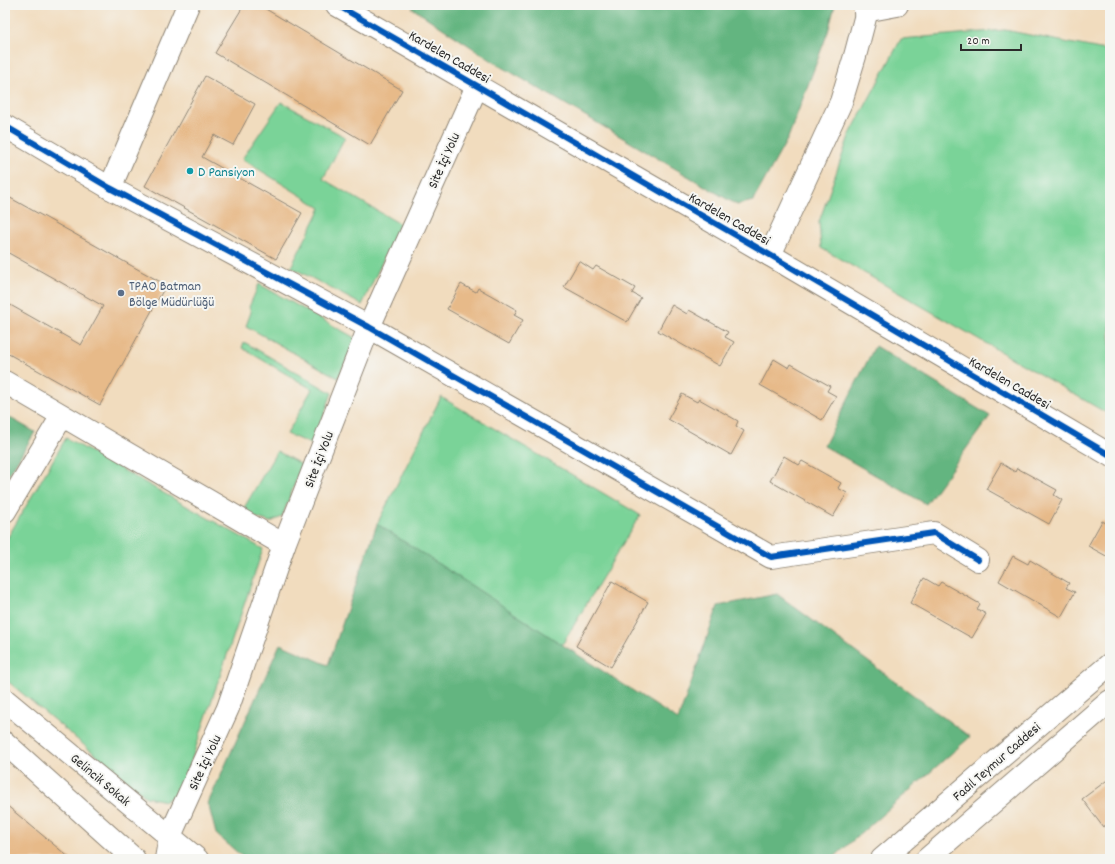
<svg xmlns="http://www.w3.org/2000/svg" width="1115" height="864" viewBox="0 0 1115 864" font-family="Dekko,sans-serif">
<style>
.green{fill:#7ad398;stroke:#527f62}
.forest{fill:#63b580;stroke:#477056}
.building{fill:#e7ba89}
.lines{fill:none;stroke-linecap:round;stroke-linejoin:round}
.minor-casing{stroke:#8e8474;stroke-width:24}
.minor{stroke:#fff;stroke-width:22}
.cycleway-casing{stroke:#f6f6f2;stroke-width:8}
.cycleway{stroke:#0057b8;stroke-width:6}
.culture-dot{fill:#0f9aa8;stroke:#f6f6f2;stroke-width:1.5}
.service-dot{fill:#5c6f8a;stroke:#f6f6f2;stroke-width:1.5}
.labels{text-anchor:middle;stroke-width:4;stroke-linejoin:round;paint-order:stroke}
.street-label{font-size:14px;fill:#2b2b2b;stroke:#f6f6f2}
.culture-label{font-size:14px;fill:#0d838f;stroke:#f6f6f2;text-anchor:start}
.service-label{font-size:14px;fill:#4e5e75;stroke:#f6f6f2;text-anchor:start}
</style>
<rect width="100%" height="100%" fill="#f6f6f2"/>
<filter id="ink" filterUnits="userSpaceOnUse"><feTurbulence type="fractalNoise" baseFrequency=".025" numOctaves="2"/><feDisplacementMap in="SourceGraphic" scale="8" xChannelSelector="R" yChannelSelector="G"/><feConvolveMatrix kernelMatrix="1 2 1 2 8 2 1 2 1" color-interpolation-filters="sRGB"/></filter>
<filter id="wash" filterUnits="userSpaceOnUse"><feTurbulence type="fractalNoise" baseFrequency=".012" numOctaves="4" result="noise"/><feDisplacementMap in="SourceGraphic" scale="16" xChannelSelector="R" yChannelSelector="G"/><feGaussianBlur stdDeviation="0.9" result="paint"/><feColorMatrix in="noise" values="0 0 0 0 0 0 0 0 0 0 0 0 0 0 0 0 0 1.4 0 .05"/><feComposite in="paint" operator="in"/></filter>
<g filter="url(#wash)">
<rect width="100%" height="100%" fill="#f1dcbe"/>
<g class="green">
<path d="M 1005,30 L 1110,51 L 1110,415 L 821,248 L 819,222 L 849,136 L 901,39 Z"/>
<path d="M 281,102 L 345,137 L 323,179 L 400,224 L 362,305 L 291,267 L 321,208 L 242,159 Z"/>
<path d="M 259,284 L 357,339 L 338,378 L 246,326 L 251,312 L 249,307 Z"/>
<path d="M 244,342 L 332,393 L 313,445 L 287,434 L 312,389 L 242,348 Z"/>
<path d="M 441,397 L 640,515 L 562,645 L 377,524 Z"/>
<path d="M 66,438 L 263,549 L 181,791 L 165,801 L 146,797 L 5,679 L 5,542 Z"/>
<path d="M 277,451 L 302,465 L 282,517 L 270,522 L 241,513 Z"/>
</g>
<g class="forest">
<path d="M 415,5 L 835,5 L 828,32 L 788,138 L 753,201 L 737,205 L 497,64 L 412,8 Z"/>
<path d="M 875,346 L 990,416 L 926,504 L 824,446 Z"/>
<path d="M 5,415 L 35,432 L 5,481 Z"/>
<path d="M 377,524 L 678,720 L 718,606 L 777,594 L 970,737 L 832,859 L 245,859 L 216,834 L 208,803 L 280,644 L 328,665 Z"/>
</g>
<g id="blocks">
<g class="building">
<path d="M 244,5 L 259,5 L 402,90 L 370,145 L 215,53 Z"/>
<path d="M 205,76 L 255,104 L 233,145 L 214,135 L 202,157 L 302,213 L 276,259 L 145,186 Z"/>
<path d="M 5,195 L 166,285 L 100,405 L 5,352 L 5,302 L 81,345 L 103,306 L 5,251 Z"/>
<path d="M 579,261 L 593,270 L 596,266 L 635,288 L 632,293 L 641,298 L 627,322 L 564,287 Z"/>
<path d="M 461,284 L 476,292 L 478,288 L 517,310 L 514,315 L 523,320 L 509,344 L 447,309 Z"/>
<path d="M 672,305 L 687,314 L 689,310 L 728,332 L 725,337 L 734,342 L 720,366 L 658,331 Z"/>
<path d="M 774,359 L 789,368 L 791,364 L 830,386 L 827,391 L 836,396 L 822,420 L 760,385 Z"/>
<path d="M 682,394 L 697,402 L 699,399 L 738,421 L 736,426 L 744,431 L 731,455 L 668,419 Z"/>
<path d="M 784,456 L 799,465 L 802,461 L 841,483 L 838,488 L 847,493 L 833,517 L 770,481 Z"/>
<path d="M 1001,463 L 1015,472 L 1017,468 L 1057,490 L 1054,495 L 1062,500 L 1049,524 L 986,489 Z"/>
<path d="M 1102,521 L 1110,525 L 1110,558 L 1088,546 Z"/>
<path d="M 1013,556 L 1028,564 L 1030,560 L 1069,583 L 1066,588 L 1075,592 L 1061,617 L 999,581 Z"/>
<path d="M 924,578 L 938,586 L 941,582 L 980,604 L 977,609 L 986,614 L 972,638 L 910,603 Z"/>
<path d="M 612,581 L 648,602 L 611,667 L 576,646 Z"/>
<path d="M 1110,778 L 1110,822 L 1103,827 L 1082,799 Z"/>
<path d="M 5,804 L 71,859 L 5,859 Z"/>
</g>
</g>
</g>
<g filter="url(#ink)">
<use href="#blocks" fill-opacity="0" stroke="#8e8474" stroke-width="1"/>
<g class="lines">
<g class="minor-casing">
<g id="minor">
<path d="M 337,5 L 770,255 L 1110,455"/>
<path d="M 865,11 L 897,5"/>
<path d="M 5,126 L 110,188 L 369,327 L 771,557 L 934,533 L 978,560"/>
<path d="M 110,188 L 188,5"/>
<path d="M 770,255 L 841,102 L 855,56 L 865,18 L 866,5"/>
<path d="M 5,382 L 284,545"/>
<path d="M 5,511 L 62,416"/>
<path d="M 5,700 L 197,859"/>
<path d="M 5,743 L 134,859"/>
<path d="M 166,859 L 170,836 L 228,708 L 284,545 L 369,327 L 477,86"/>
<path d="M 882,859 L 1110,664"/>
<path d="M 927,859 L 1110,701"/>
</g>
</g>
<use href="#minor" class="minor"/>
<g class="cycleway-casing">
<g id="cycleway">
<path d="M 337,5 L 770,255 L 1110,455"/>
<path d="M 5,126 L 110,188 L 369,327 L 771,557 L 934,533 L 978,560"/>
</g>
</g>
<use href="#cycleway" class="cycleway"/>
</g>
</g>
<circle class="culture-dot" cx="190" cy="171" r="4"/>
<circle class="service-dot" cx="121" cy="293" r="4"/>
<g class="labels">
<g class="street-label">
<text transform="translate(450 56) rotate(30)" y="5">Kardelen Caddesi</text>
<text transform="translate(443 160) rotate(-66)" y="5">Site İçi Yolu</text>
<text transform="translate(730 218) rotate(30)" y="5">Kardelen Caddesi</text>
<text transform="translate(1010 382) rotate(30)" y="5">Kardelen Caddesi</text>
<text transform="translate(318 459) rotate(-69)" y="5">Site İçi Yolu</text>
<text transform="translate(996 761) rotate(-41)" y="5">Fadıl Teymur Caddesi</text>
<text transform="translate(204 762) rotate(-65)" y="5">Site İçi Yolu</text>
<text transform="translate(101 779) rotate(40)" y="5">Gelincik Sokak</text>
</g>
<g class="culture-label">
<text x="198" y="176">D Pansiyon</text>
</g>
<g class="service-label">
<text x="129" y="290">TPAO Batman<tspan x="129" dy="16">Bölge Müdürlüğü</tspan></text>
</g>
</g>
<rect width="1115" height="864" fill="none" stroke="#f6f6f2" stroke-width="20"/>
<path d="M961 44v6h60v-6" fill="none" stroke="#2b2b2b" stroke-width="2"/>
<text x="967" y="44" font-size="12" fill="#2b2b2b" stroke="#f6f6f2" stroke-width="3" paint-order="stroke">20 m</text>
</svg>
